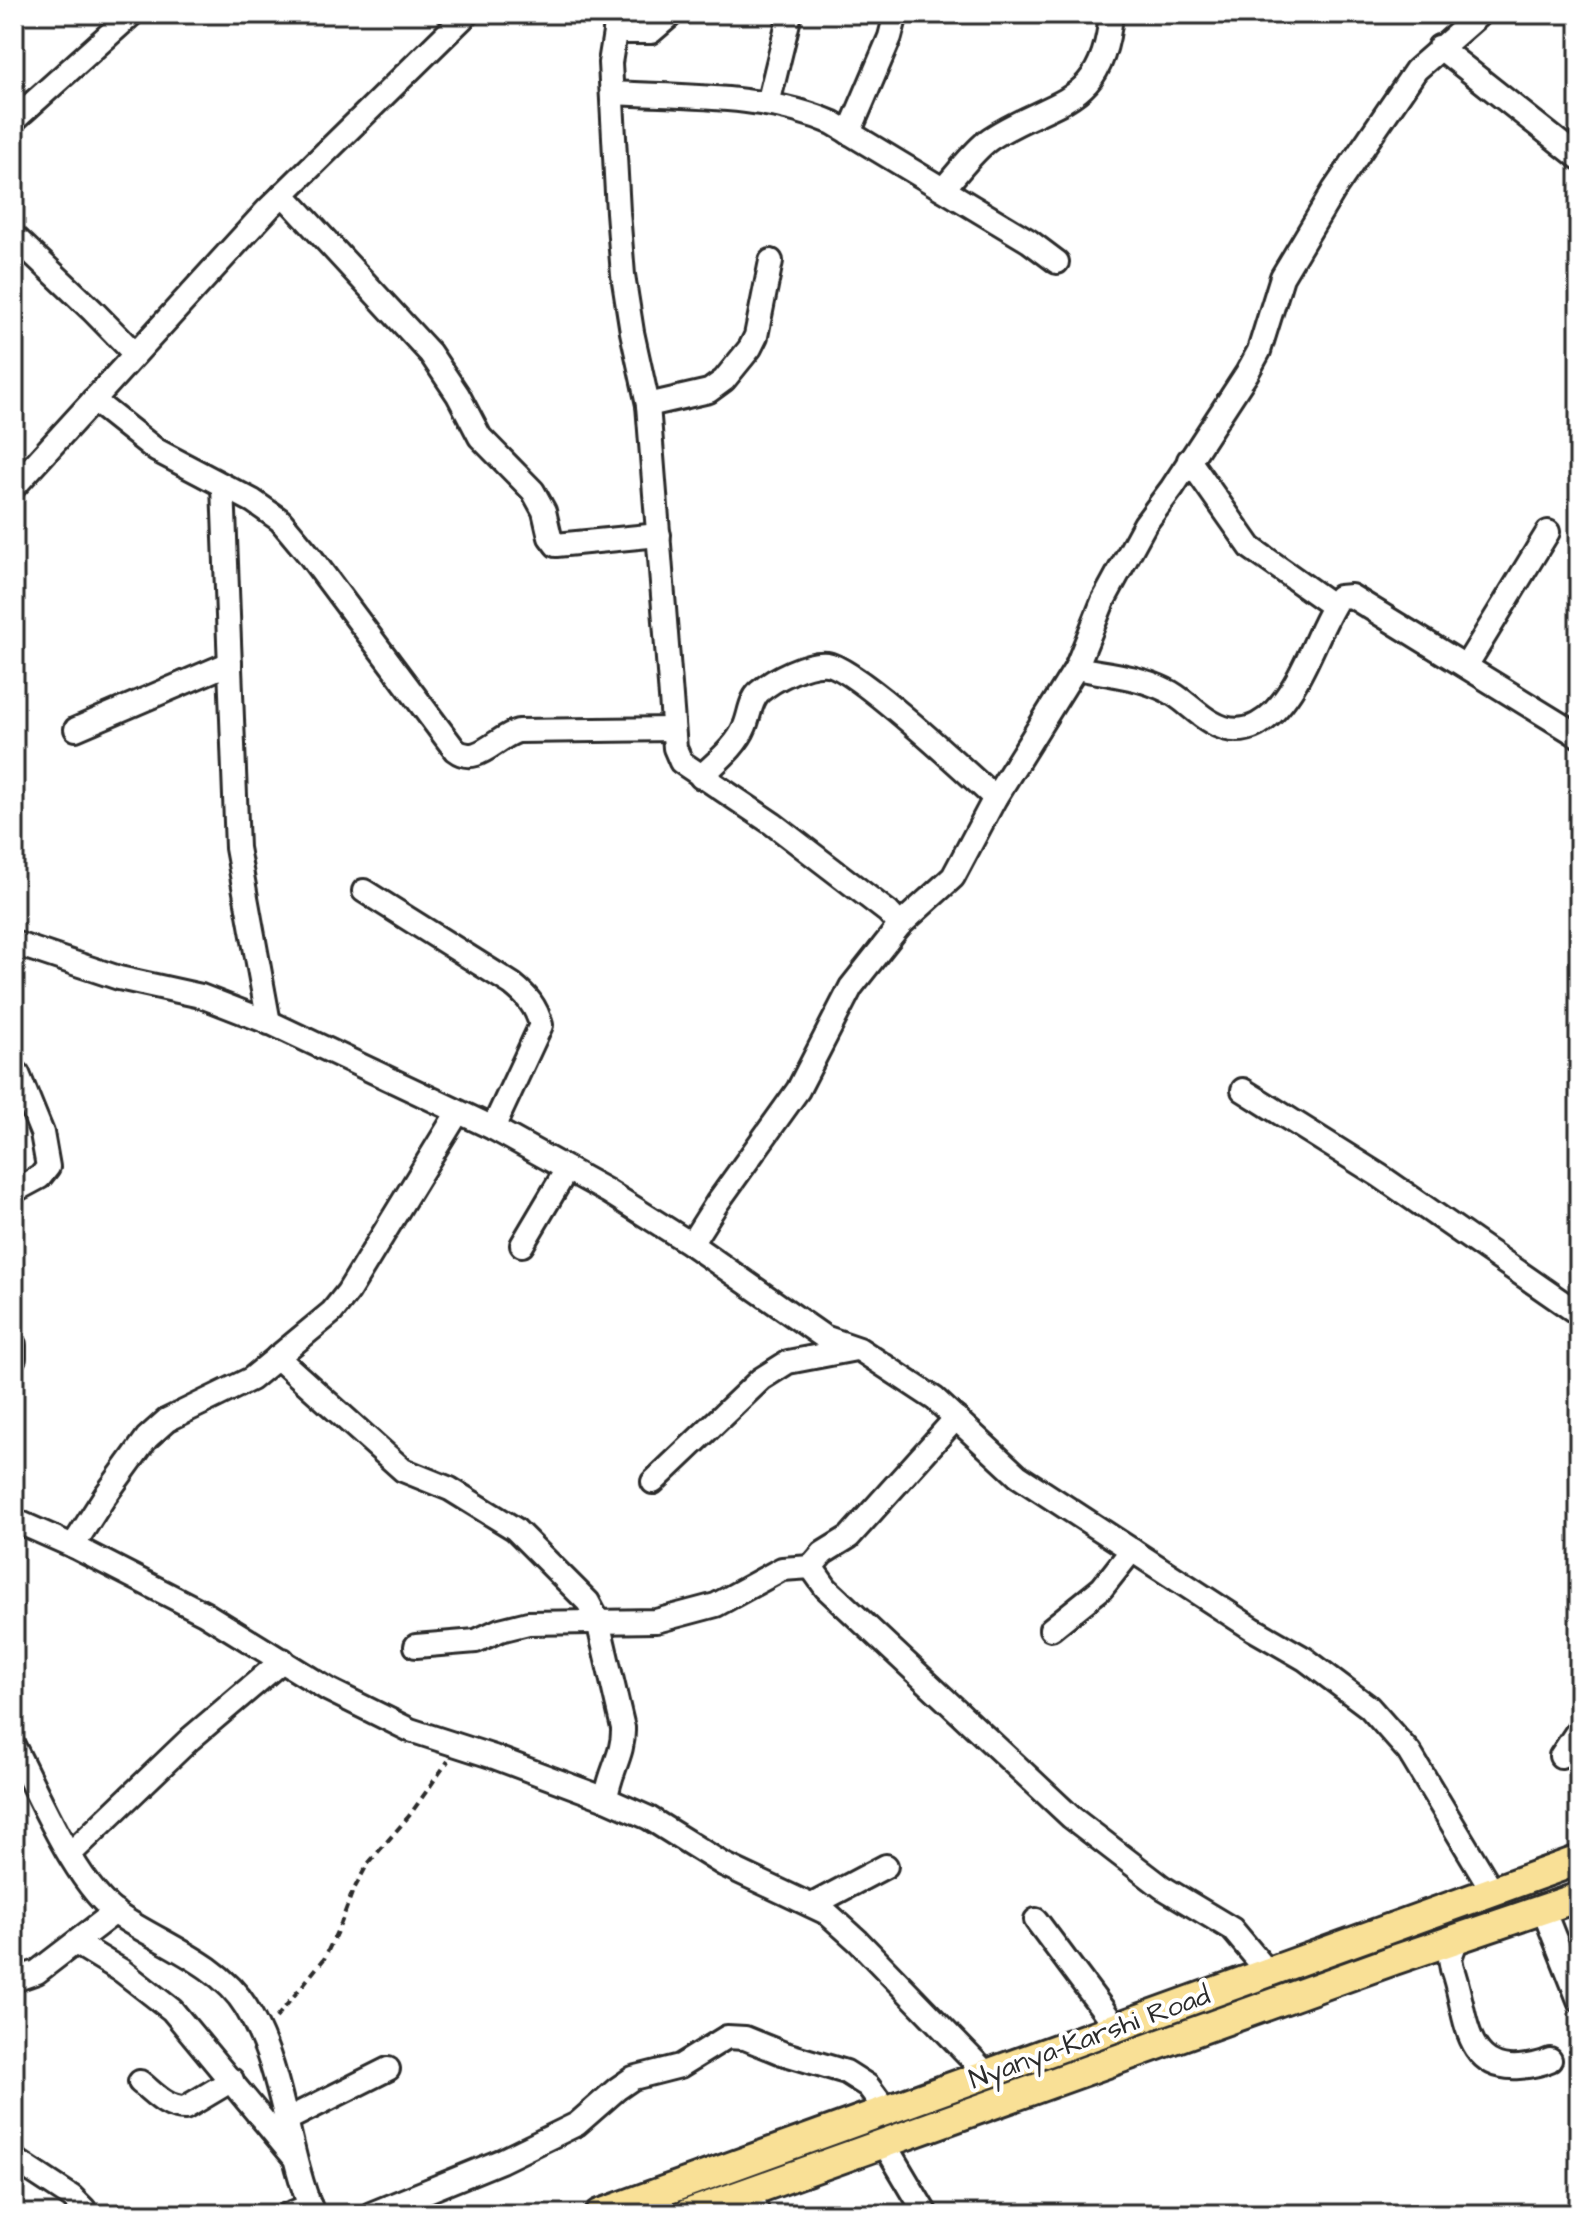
<svg xmlns="http://www.w3.org/2000/svg" width="1593" height="2228" viewBox="0 0 1593 2228" font-family="'Architects Daughter',sans-serif">
<style>
.lines{fill:none;stroke-linecap:round;stroke-linejoin:round}
.minor-casing{stroke:#2b2b2b;stroke-width:28}
.major-casing{stroke:#2b2b2b;stroke-width:34}
.path{stroke:#2b2b2b;stroke-width:4;stroke-dasharray:8 6;stroke-linecap:butt}
.minor{stroke:#fff;stroke-width:22}
.major{stroke:#f9e096;stroke-width:28}
.labels{text-anchor:middle;stroke-width:8;stroke-linejoin:round;paint-order:stroke}
.street-label{font-size:28px;fill:#2b2b2b;stroke:#fff}
</style>
<rect width="100%" height="100%" fill="#fff"/>
<filter id="ink" filterUnits="userSpaceOnUse"><feTurbulence type="fractalNoise" baseFrequency=".0125" numOctaves="2"/><feDisplacementMap in="SourceGraphic" scale="16" xChannelSelector="R" yChannelSelector="G"/><feConvolveMatrix kernelMatrix="1 2 1 2 8 2 1 2 1" color-interpolation-filters="sRGB"/></filter>
<g filter="url(#ink)">
<g class="lines">
<g class="minor-casing">
<g id="minor">
<path d="M 618,14 L 610,63 L 618,212 L 623,275 L 632,332 L 648,405 L 675,748 L 681,762 L 773,824 L 888,912 L 900,925"/>
<path d="M 615,32 L 651,32 L 672,14"/>
<path d="M 1439,47 L 1579,158"/>
<path d="M 612,93 C 685,97 765,94 833,123 L 1029,241 L 1057,262"/>
<path d="M 768,104 L 790,14"/>
<path d="M 14,120 L 132,14"/>
<path d="M 849,133 L 890,37 L 896,14"/>
<path d="M 943,189 C 958,173 973,151 990,139 C 1054,97 1103,109 1111,14"/>
<path d="M 283,194 L 430,353 L 458,395 L 480,437 L 533,491 L 544,511 L 550,537 L 556,545 L 659,535"/>
<path d="M 14,236 L 92,310 L 135,354"/>
<path d="M 93,400 L 156,450 L 253,501 L 280,520 L 310,556 L 455,750 C 477,767 496,737 518,731 L 673,729"/>
<path d="M 648,405 L 709,391 L 724,380 L 750,348 L 756,336 L 771,261"/>
<path d="M 1189,460 L 1251,548 L 1333,606"/>
<path d="M 223,486 L 237,848 L 269,1023"/>
<path d="M 14,487 L 269,208 L 467,14"/>
<path d="M 1466,666 L 1548,532"/>
<path d="M 1076,668 C 1106,674 1138,676 1166,690 C 1182,697 1195,713 1211,722 C 1246,743 1272,719 1291,690 C 1310,661 1320,626 1339,597 L 1351,596 L 1579,736"/>
<path d="M 76,729 L 230,663"/>
<path d="M 701,777 C 716,762 737,746 745,726 C 750,714 750,701 759,692 C 774,679 807,662 827,664 C 855,667 967,773 995,798"/>
<path d="M 364,891 L 512,984 C 527,996 536,1006 541,1025 L 493,1128"/>
<path d="M 14,943 L 119,978 L 201,996 L 273,1024 L 493,1128 L 607,1191 L 691,1244 L 824,1337 L 859,1349 L 935,1399 L 1018,1476 L 1253,1629 L 1305,1659 L 1369,1707 L 1409,1752 L 1492,1890"/>
<path d="M 1243,1090 L 1380,1176 L 1579,1314"/>
<path d="M 14,1191 L 40,1177 L 48,1167 L 42,1133 L 18,1074"/>
<path d="M 691,1244 L 717,1203 L 798,1090 L 851,987 L 900,925 L 953,877 L 995,798 L 1076,668 L 1103,601 L 1145,524 L 1172,488 L 1247,373 L 1259,351 L 1282,277 L 1334,190 L 1416,70 L 1480,14"/>
<path d="M 522,1245 L 567,1169"/>
<path d="M 14,1345 L 14,1358"/>
<path d="M 277,1357 L 403,1470 L 450,1489 L 515,1529 L 588,1602 L 598,1621 L 623,1728 C 624,1755 609,1772 606,1799"/>
<path d="M 956,1418 L 849,1537 L 823,1553 L 811,1567 L 826,1588 L 1071,1817 L 1162,1887 L 1232,1929 L 1268,1972"/>
<path d="M 653,1482 L 761,1379 L 788,1362 L 856,1349"/>
<path d="M 14,1520 L 73,1546 L 204,1613 L 329,1690 L 410,1730 L 494,1757 L 606,1799 L 649,1818 L 723,1864 L 827,1913 L 858,1941 L 987,2074"/>
<path d="M 73,1546 L 105,1496 L 147,1438 L 167,1420 L 251,1379 L 332,1312 L 348,1292 L 458,1112"/>
<path d="M 1051,1629 L 1102,1588 L 1132,1550"/>
<path d="M 416,1646 L 476,1641 L 500,1630 L 528,1623 L 656,1621 L 716,1605 L 782,1569 L 811,1567"/>
<path d="M 14,1747 C 39,1795 76,1886 120,1916 C 160,1943 220,1964 246,2007 C 285,2070 285,2147 313,2214"/>
<path d="M 1561,1756 L 1579,1729"/>
<path d="M 70,1854 L 190,1739 L 283,1660"/>
<path d="M 812,1905 L 886,1866"/>
<path d="M 1543,1909 L 1579,2000"/>
<path d="M 1036,1920 L 1116,2027"/>
<path d="M 1457,1939 L 1450,1958 L 1452,1969 C 1467,2008 1461,2071 1519,2067 C 1530,2066 1539,2065 1550,2060"/>
<path d="M 76,1943 L 122,1971 L 172,2010 L 293,2156"/>
<path d="M 14,1980 L 37,1972 L 115,1912"/>
<path d="M 140,2082 C 154,2093 166,2108 185,2108 L 232,2080"/>
<path d="M 288,2119 L 388,2069"/>
<path d="M 885,2145 L 926,2214"/>
<path d="M 14,2159 L 72,2197 L 84,2209 L 84,2214"/>
<path d="M 751,2193 L 758,2214"/>
<path d="M 289,2214 L 310,2206"/>
<path d="M 371,2214 L 501,2161 L 577,2124 L 617,2089 L 633,2078 L 680,2066 L 727,2037 L 745,2038 L 782,2053 L 846,2072 L 868,2086 L 886,2110"/>
</g>
</g>
<g class="major-casing">
<g id="major">
<path d="M 600,2214 L 1579,1860"/>
<path d="M 687,2214 L 1394,1960 L 1579,1897"/>
</g>
</g>
<path class="path" d="M 276,2018 L 324,1959 L 341,1923 L 352,1893 L 367,1865 L 409,1816 L 448,1761"/>
<use href="#minor" class="minor"/>
<use href="#major" class="major"/>
</g>
</g>
<g class="labels">
<g class="street-label">
<text transform="translate(1089 2036) rotate(-20)" y="10">Nyanya-Karshi Road</text>
</g>
</g>
<rect width="1593" height="2228" fill="none" stroke="#fff" stroke-width="48"/>
<rect x="24" y="24" width="1545" height="2180" fill="none" stroke="#2b2b2b" stroke-width="3" filter="url(#ink)"/>
</svg>
